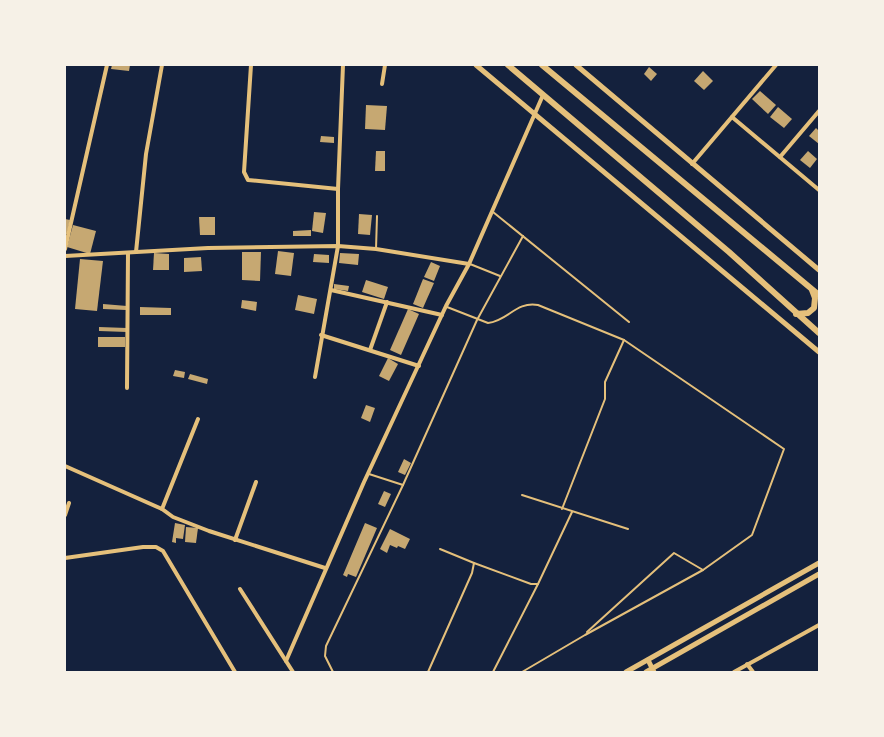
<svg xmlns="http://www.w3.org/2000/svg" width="884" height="737" viewBox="0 0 884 737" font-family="Quicksand,sans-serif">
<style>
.building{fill:#c6a872}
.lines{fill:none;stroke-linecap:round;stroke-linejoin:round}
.service{stroke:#e5c07b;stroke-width:2}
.minor{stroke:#e5c07b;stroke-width:4}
.tertiary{stroke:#e5c07b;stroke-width:5}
.secondary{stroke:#e5c07b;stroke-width:6}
</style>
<rect width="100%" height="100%" fill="#14213d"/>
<g class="building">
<path d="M 112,65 L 130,65 L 129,71 L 111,69 Z"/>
<path d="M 649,67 L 657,74 L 651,81 L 644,74 Z"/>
<path d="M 703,71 L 713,81 L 704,90 L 694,81 Z"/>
<path d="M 760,91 L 776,105 L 768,114 L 752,99 Z"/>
<path d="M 366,105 L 387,106 L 385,130 L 365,129 Z"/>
<path d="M 778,107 L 792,119 L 784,128 L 770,117 Z"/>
<path d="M 816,128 L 819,131 L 819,144 L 809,136 Z"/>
<path d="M 321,136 L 334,137 L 334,143 L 320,142 Z"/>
<path d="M 376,151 L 385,151 L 385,171 L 375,171 Z"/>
<path d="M 808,151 L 817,159 L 810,168 L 800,160 Z"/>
<path d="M 314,212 L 326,213 L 323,233 L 312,231 Z"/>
<path d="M 359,214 L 372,215 L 370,235 L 358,234 Z"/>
<path d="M 199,217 L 215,217 L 215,235 L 200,235 Z"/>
<path d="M 65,219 L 70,220 L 67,234 L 65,234 Z"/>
<path d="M 73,225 L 96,231 L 90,254 L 67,247 Z"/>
<path d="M 311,230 L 311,236 L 293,236 L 293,231 Z"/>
<path d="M 278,251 L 294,253 L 291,276 L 275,274 Z"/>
<path d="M 242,252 L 261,252 L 260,281 L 242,280 Z"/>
<path d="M 154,253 L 169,254 L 169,270 L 153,270 Z"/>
<path d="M 340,253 L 359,254 L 358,265 L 339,263 Z"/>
<path d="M 314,254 L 329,255 L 329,263 L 313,262 Z"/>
<path d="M 201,257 L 202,271 L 184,272 L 184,258 Z"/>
<path d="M 80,259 L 103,261 L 97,311 L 75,309 Z"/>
<path d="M 431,262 L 440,266 L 434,281 L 424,277 Z"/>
<path d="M 423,279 L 434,283 L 423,308 L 413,304 Z"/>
<path d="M 366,280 L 388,287 L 384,299 L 362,292 Z"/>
<path d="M 334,284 L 349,286 L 348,291 L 334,289 Z"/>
<path d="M 298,295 L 317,299 L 314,314 L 295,310 Z"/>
<path d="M 242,300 L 257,302 L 256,311 L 241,308 Z"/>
<path d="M 103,304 L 127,306 L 126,310 L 103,309 Z"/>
<path d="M 140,307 L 171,308 L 171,315 L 140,315 Z"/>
<path d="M 408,309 L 419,314 L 401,355 L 390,350 Z"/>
<path d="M 99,327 L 127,328 L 127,332 L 99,331 Z"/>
<rect x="98" y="337" width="27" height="10"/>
<path d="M 388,358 L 398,364 L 389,381 L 379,376 Z"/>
<path d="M 175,370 L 185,372 L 184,378 L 173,376 Z"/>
<path d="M 190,374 L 208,379 L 207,384 L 188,379 Z"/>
<path d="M 366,405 L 375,408 L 370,422 L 361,418 Z"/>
<path d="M 404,459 L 411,463 L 405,475 L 398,472 Z"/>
<path d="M 384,491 L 391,494 L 385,507 L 378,504 Z"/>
<path d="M 175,523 L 185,525 L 183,539 L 176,538 L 176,543 L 172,542 Z"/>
<path d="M 365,523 L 377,528 L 356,577 L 348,574 L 347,577 L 343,575 Z"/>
<path d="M 186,527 L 198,528 L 196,543 L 185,542 Z"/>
<path d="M 390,529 L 410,539 L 405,549 L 398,546 L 397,548 L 390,545 L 387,553 L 380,549 Z"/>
</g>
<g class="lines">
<g class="service">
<path d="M 493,212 L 629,322"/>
<path d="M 376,249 L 377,216"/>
<path d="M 470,264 L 500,276"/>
<path d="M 447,307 L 488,323 C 508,321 516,301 538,305 L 624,340 L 784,449 L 752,535 L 703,570 L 585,635 L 522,672"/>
<path d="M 403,485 L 477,320 L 523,236"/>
<path d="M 522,495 L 628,529"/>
<path d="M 562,509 L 605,399 L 605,382 L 624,340"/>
<path d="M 440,549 L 474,563"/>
<path d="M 587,632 L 674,553 L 703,570"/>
<path d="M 333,672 L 325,656 L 326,646 L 403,485 L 369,474"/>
<path d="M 428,672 L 472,573 L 474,563 L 531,584 L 538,584 L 572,512"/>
<path d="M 493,672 L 538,584"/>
</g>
<g class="minor">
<path d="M 251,65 L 244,172 L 248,180 L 338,189"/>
<path d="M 382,84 L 385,65"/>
<path d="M 732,117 L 819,190"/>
<path d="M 780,157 L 819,111"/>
<path d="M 692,164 L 776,65"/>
<path d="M 65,249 L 107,65"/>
<path d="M 136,252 L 146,154 L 162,65"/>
<path d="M 65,256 L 208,248 L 338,246 L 376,249 L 469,264"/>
<path d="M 331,290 L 442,315"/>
<path d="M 321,335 L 419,366"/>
<path d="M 370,350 L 387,302"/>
<path d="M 315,377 L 338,246 L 338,189 L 343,65"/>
<path d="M 127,388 L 128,253"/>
<path d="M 65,466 L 162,509 L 173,517 L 209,531 L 325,568"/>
<path d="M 162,509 L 198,419"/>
<path d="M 65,515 L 69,503"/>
<path d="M 235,540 L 256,482"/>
<path d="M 65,558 L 143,547 L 156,547 L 163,551 L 235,672"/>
<path d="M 240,589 L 293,672"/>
<path d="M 286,661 L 364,482 L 446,306 L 469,264 L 543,95"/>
<path d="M 747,664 L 753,672"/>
<path d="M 734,672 L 819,625"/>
</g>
<g class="tertiary">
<path d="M 476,65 L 819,352"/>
<path d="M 576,65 L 819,270"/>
<path d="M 648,660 L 654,672"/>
<path d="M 626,672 L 819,563"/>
<path d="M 646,672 L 819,574"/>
</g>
<g class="secondary">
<path d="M 508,65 L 729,252 L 819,333"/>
<path d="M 542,65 L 819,295"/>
<path d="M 796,314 L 808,313 L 814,308 L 815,298 L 812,290"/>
</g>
</g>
<rect width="884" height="737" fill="none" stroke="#f6f1e7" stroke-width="132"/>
</svg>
